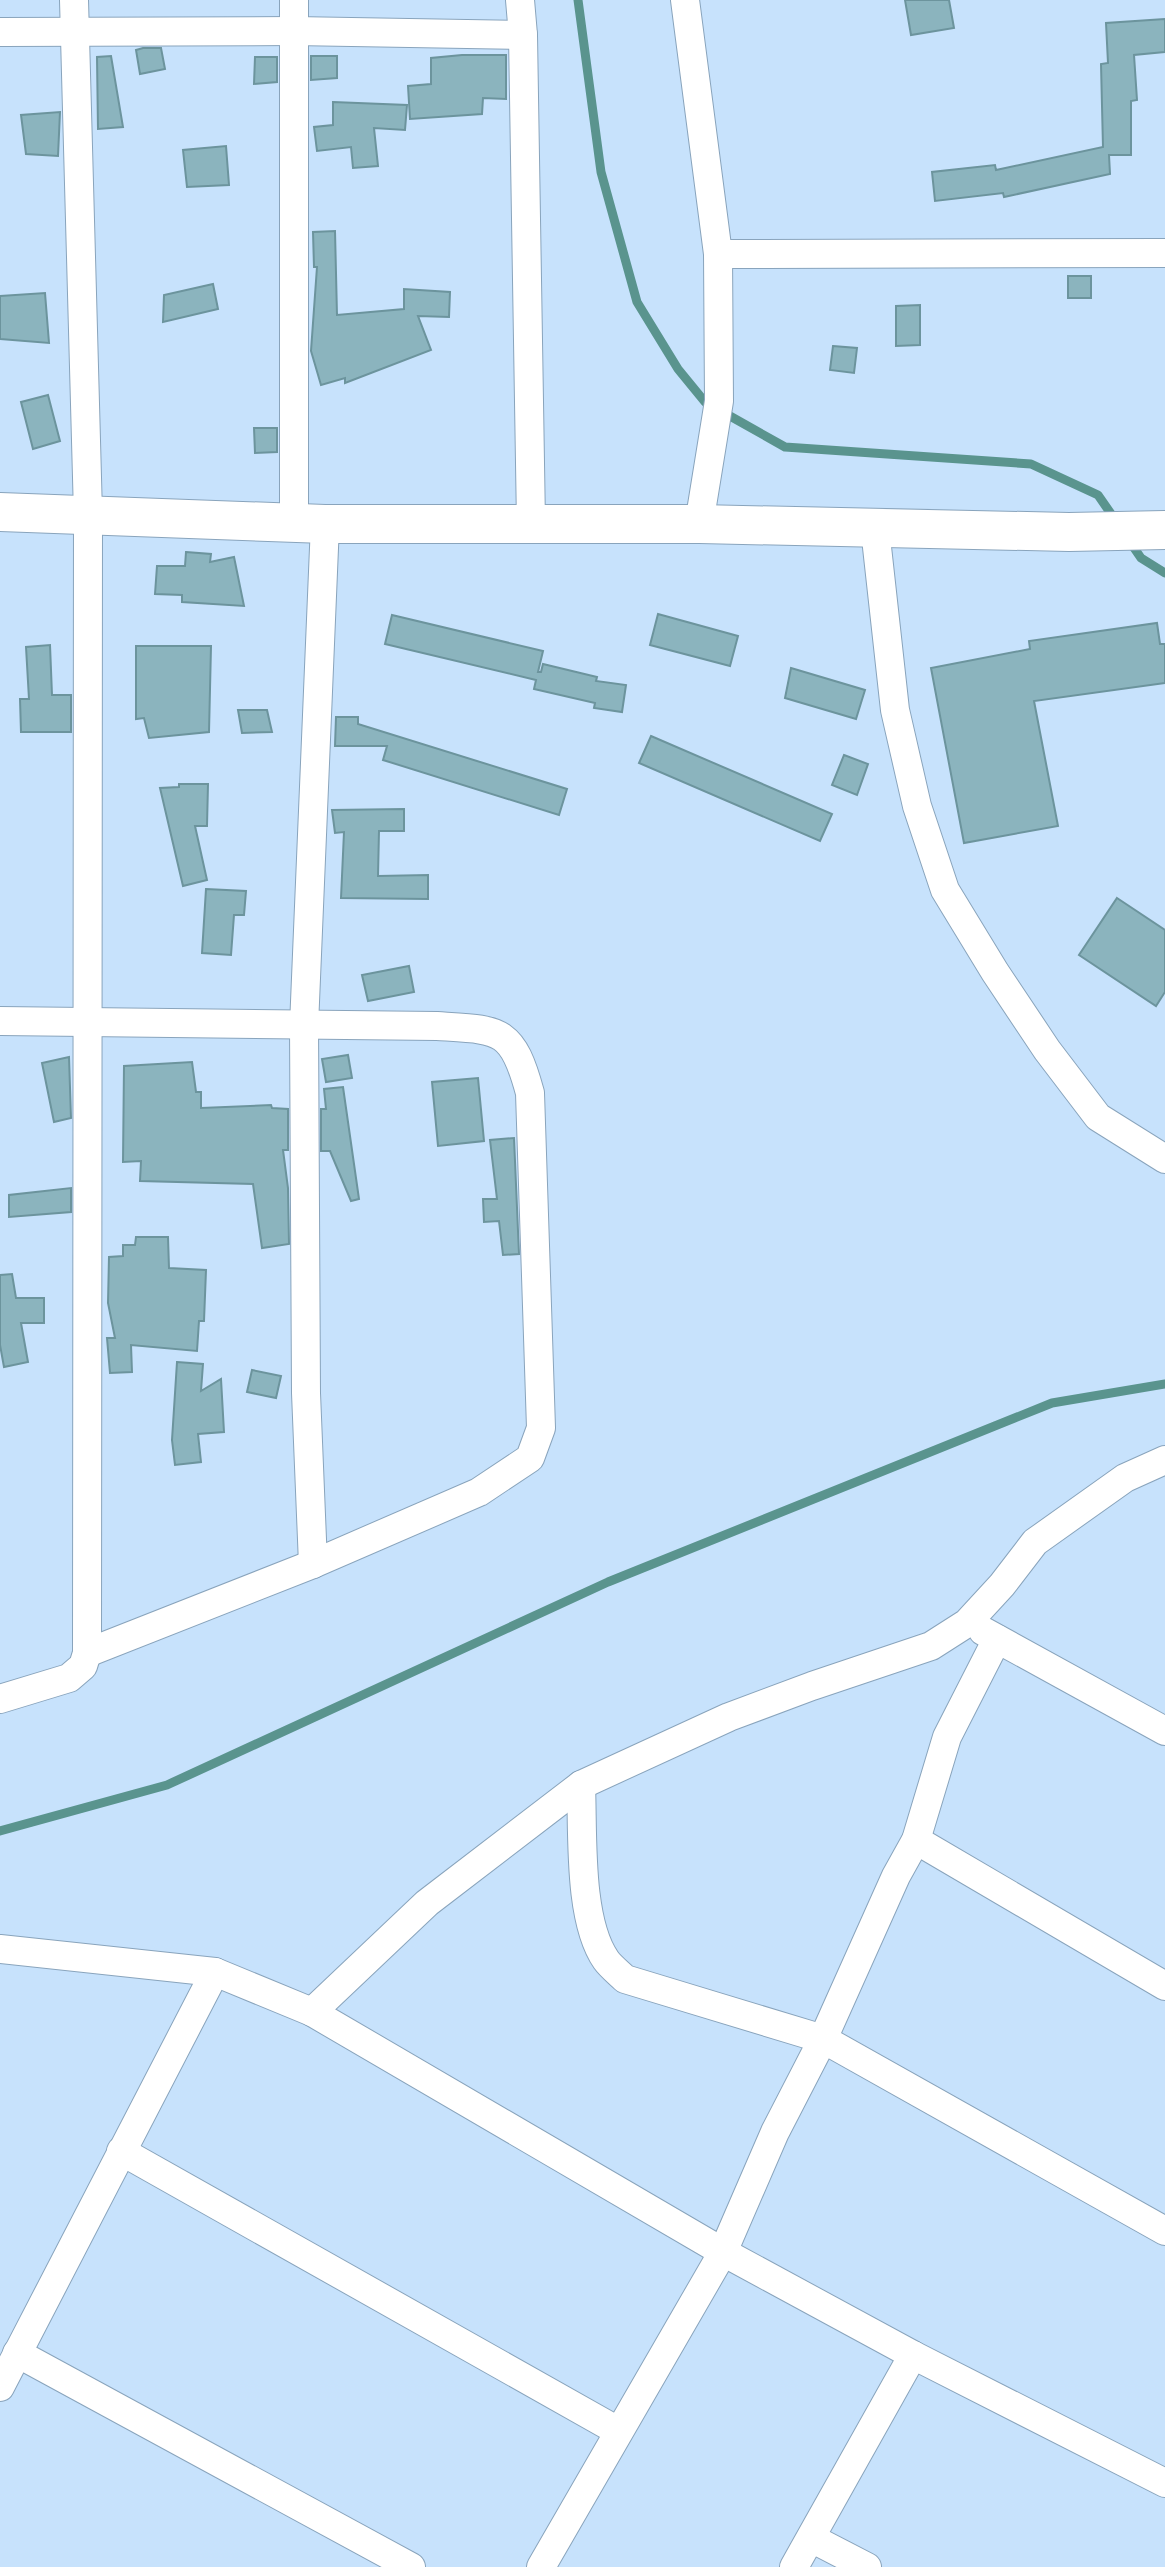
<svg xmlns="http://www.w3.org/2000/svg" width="1165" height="2567" viewBox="0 0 1165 2567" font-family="'Sofia Sans Condensed',sans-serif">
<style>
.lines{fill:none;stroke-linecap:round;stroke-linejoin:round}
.stream{stroke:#5a948e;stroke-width:9}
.building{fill:#8bb4be;stroke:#6c949d;stroke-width:2}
.street-casing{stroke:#89a4bc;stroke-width:30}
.secondary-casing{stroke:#89a4bc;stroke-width:40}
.street{stroke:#fff;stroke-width:28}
.secondary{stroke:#fff;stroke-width:38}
</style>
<rect width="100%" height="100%" fill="#c7e2fc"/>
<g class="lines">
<g class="stream">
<path d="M 578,0 L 601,172 L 637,302 L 678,369 L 705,402 L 785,447 L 1031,464 L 1098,495 L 1116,521"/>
<path d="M 1130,542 L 1141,558 L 1165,573"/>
<path d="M 0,1831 L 167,1785 L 608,1582 L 1052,1403 L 1165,1384"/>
</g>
</g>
<g class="building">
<path d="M 905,0 L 949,0 L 954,28 L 911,35 Z"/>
<path d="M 1165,19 L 1165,52 L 1134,55 L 1137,100 L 1131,101 L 1131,155 L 1109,155 L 1110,174 L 1004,197 L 1003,193 L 935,201 L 932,172 L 995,165 L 996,170 L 1103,147 L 1101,64 L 1108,63 L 1106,23 Z"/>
<path d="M 143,48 L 161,48 L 165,69 L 140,74 L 136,50 Z"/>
<path d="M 462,55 L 506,55 L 506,99 L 483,98 L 482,114 L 410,119 L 408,86 L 431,84 L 431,58 Z"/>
<path d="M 111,56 L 123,127 L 98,129 L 97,57 Z"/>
<path d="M 311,56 L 337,56 L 337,78 L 311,80 Z"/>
<path d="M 255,57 L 277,57 L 277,82 L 254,84 Z"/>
<path d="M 333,102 L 407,105 L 405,130 L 374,128 L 378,166 L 353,168 L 351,147 L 317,151 L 314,127 L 333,125 Z"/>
<path d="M 60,112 L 58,156 L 26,154 L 21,115 Z"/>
<path d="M 226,146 L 229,185 L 187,187 L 183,150 Z"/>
<path d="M 335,231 L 337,315 L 404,309 L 404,289 L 450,292 L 449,317 L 418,316 L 431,350 L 345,383 L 345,378 L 321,385 L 311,351 L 317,267 L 314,267 L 313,232 Z"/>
<rect x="1068" y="276" width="23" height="22"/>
<path d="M 213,284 L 218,309 L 163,322 L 164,295 Z"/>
<path d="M 45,293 L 49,343 L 0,339 L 0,296 Z"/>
<path d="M 920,305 L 920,345 L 896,346 L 896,306 Z"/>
<path d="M 833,346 L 857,348 L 854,373 L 830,370 Z"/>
<path d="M 48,395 L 60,441 L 33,449 L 21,402 Z"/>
<path d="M 254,428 L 277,428 L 277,452 L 255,453 Z"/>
<path d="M 186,552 L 211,554 L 210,562 L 234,557 L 244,606 L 182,602 L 182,595 L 155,594 L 157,566 L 185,566 Z"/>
<path d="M 658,614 L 738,636 L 730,666 L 650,645 Z"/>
<path d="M 392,615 L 543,651 L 538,672 L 541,672 L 543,664 L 597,677 L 596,681 L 626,685 L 622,712 L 594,708 L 595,703 L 534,689 L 536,680 L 385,644 Z"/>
<path d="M 1157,623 L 1160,644 L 1165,644 L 1165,683 L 1034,701 L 1058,826 L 964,843 L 931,668 L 1030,649 L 1029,641 Z"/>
<path d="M 50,645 L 52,695 L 71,695 L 71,732 L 21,732 L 20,699 L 29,699 L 26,647 Z"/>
<path d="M 136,646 L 211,646 L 209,732 L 149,738 L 144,718 L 136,719 Z"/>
<path d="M 791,668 L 865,690 L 856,719 L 785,698 Z"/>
<path d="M 238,710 L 267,710 L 272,732 L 242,733 Z"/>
<path d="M 336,717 L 358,717 L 358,724 L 567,789 L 559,815 L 383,760 L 387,746 L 335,746 Z"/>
<path d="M 651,736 L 832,814 L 820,841 L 639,763 Z"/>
<path d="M 844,755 L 868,764 L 857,795 L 832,785 Z"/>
<path d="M 179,784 L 208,784 L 207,826 L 195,826 L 207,880 L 183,886 L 160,788 L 179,787 Z"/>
<path d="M 404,809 L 404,831 L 379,831 L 378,876 L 428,875 L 428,899 L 341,898 L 344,832 L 335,833 L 332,810 Z"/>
<path d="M 206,889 L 246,891 L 244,915 L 234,915 L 231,955 L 202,953 Z"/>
<path d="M 1117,898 L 1165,930 L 1165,992 L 1156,1006 L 1079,955 Z"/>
<path d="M 409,966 L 414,992 L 368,1001 L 362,975 Z"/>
<path d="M 348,1055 L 352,1078 L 326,1082 L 322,1059 Z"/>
<path d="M 69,1057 L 71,1118 L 54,1122 L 42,1063 Z"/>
<path d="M 192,1062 L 196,1092 L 201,1092 L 201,1108 L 271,1105 L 272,1108 L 288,1109 L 288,1150 L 283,1150 L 288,1188 L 289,1244 L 262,1248 L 253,1184 L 140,1181 L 141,1161 L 123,1162 L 124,1066 Z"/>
<path d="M 478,1078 L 484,1141 L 438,1146 L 432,1082 Z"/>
<path d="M 343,1087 L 359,1199 L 351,1201 L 330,1151 L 321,1151 L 321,1109 L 326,1109 L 324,1089 Z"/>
<path d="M 514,1138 L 519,1254 L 503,1255 L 499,1221 L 484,1222 L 483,1199 L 497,1199 L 490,1140 Z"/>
<path d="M 71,1188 L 71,1212 L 9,1217 L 9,1195 Z"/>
<path d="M 136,1237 L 168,1237 L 169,1268 L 206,1270 L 204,1321 L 199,1321 L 197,1351 L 131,1345 L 132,1372 L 110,1373 L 107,1338 L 115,1338 L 108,1303 L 109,1257 L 123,1256 L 123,1245 L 135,1245 Z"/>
<path d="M 12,1274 L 16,1298 L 44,1298 L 44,1323 L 21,1323 L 28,1362 L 4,1367 L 0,1345 L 0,1275 Z"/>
<path d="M 177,1362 L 203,1364 L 201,1391 L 221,1379 L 224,1432 L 198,1434 L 201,1462 L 175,1465 L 172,1440 Z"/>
<path d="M 252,1370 L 281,1376 L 276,1398 L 247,1392 Z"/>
</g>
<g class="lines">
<g class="street-casing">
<g id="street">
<path d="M 294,0 L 294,523"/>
<path d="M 520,0 L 523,35 L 531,524"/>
<path d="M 685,0 L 718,254 L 719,401 L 699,524"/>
<path d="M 0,32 L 294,31 L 523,35"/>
<path d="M 718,254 L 1165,253"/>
<path d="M 875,529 L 895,710 L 917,806 L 945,890 L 995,972 L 1047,1050 L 1098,1117 L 1165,1159"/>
<path d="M 0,1021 L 437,1026 C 500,1030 512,1027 530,1093 L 541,1428 L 530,1458 L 479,1492 L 313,1564 L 87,1653"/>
<path d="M 313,1564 L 306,1393 L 304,1026 L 325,524"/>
<path d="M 983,1631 L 1165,1731"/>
<path d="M 0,1699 L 69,1678 L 83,1666 L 87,1653 L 88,514 L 74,0"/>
<path d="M 581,1785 C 583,1833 578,1920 606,1960 C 611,1967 619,1973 625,1979 L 823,2039 L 1165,2231"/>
<path d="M 916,1840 L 1165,1986"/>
<path d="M 0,1949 L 215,1972 L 312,2012 L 723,2252 L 913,2355 L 1165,2483"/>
<path d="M 312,2012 L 427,1903 L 581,1785 L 729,1717 L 812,1686 L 931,1646 L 967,1623 L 1002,1585 L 1035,1542 L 1125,1478 L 1165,1460"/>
<path d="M 121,2151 L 618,2431"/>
<path d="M 17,2353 L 411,2567"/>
<path d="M 0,2387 L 215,1972"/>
<path d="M 811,2538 L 867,2567"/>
<path d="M 541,2567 L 723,2252 L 775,2132 L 823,2039 L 896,1876 L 916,1840 L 947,1737 L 997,1639"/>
<path d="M 794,2567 L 913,2355"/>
</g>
</g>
<g class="secondary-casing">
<path id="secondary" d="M 0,512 L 325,524 L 699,524 L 1069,532 L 1165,530"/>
</g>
<use href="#street" class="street"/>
<use href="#secondary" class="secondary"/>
</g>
</svg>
